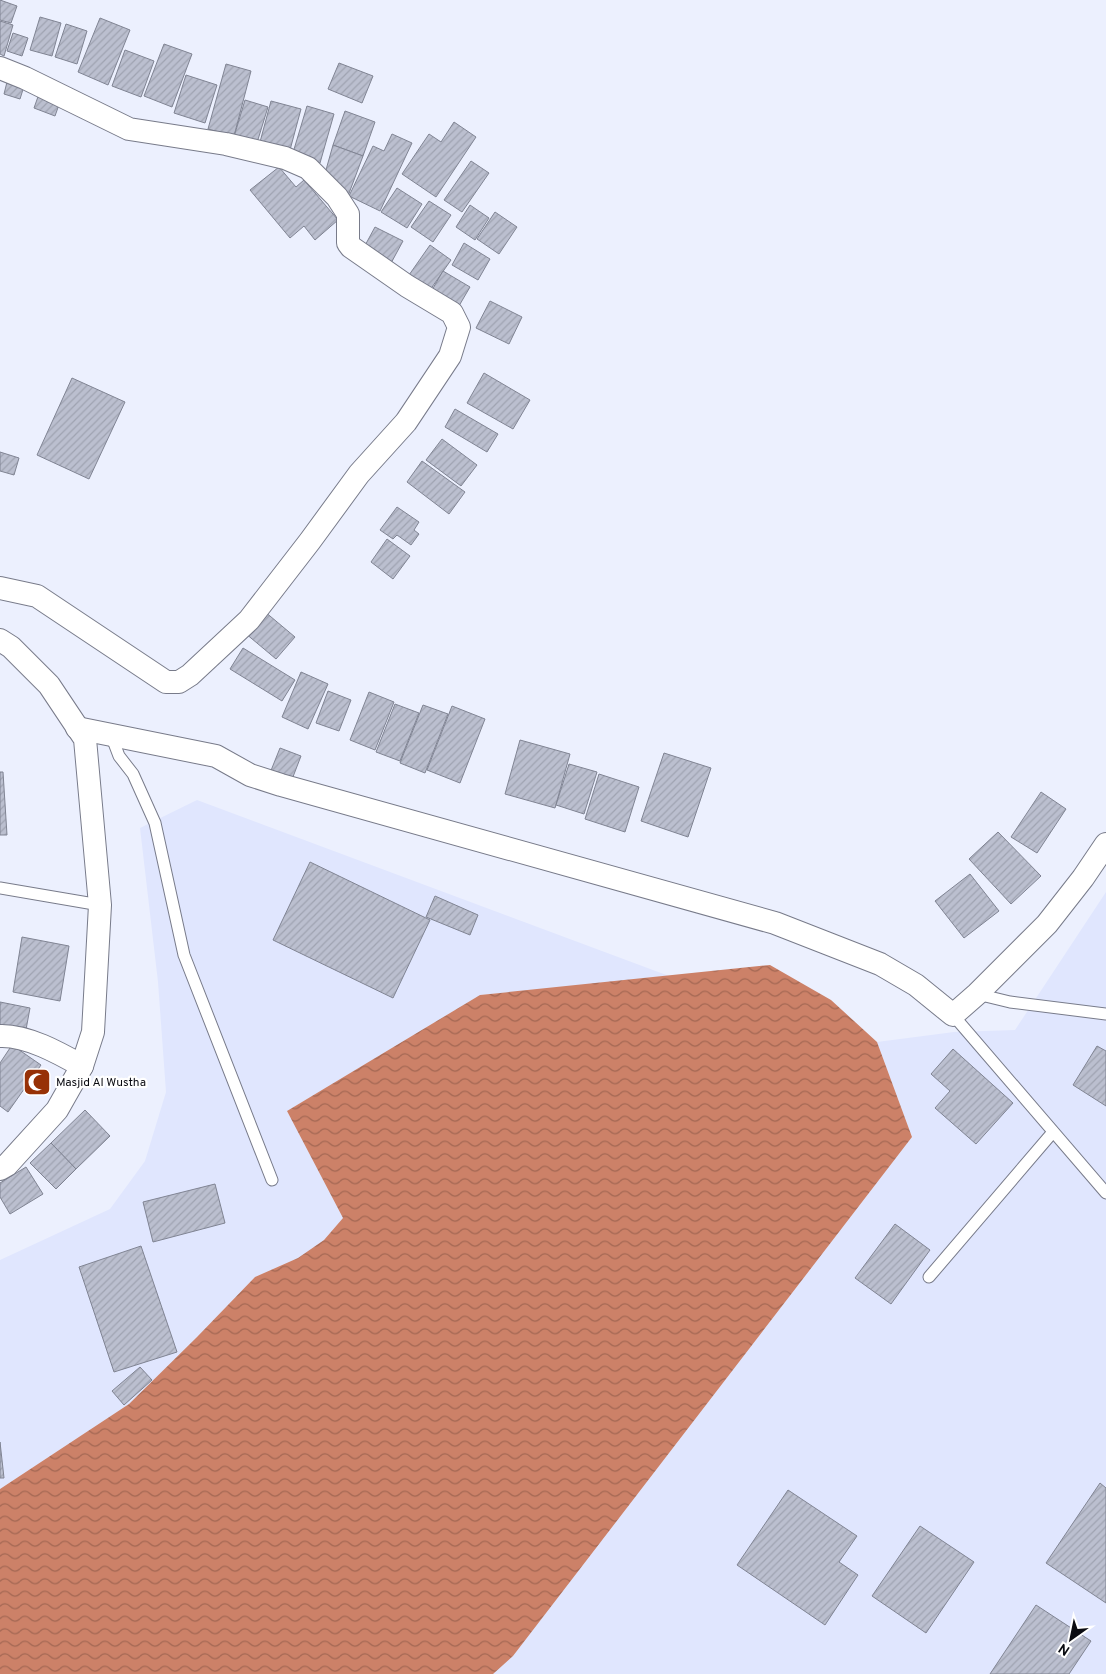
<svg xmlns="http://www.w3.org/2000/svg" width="1106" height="1674" viewBox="0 0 1106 1674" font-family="Overpass,sans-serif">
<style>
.built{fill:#e0e6fe}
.water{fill:url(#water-waves)}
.building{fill:url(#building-hatch);stroke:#808493}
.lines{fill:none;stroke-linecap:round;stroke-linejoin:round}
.service-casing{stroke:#787b8a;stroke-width:13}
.minor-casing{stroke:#787b8a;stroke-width:24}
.service{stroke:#fff;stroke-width:11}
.minor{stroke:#fff;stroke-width:22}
.labels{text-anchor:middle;stroke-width:4.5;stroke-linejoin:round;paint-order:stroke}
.poi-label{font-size:12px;fill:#0a0b11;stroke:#fff;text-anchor:start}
</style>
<defs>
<pattern id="water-waves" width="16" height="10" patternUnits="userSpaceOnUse" patternTransform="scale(1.25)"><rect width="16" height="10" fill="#cc8168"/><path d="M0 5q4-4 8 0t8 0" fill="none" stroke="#a46854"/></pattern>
<pattern id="building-hatch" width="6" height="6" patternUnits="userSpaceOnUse" patternTransform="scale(1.25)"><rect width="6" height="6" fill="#bbbfcf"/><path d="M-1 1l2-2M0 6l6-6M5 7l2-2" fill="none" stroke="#9fa3b1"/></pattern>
</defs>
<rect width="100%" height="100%" fill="#ecf0fe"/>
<g class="built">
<path d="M 197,800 L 669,976 L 480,995 L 287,1111 L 343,1218 L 324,1240 L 298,1258 L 255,1277 L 197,1337 L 129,1404 L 0,1489 L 0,1260 L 110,1209 L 145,1161 L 166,1092 L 158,982 L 140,828 Z"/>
<path d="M 1106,892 L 1106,1674 L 493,1674 L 513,1656 L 912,1137 L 877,1042 L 954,1032 L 1015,1030 Z"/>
</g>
<path class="water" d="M 770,965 L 831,1000 L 877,1042 L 912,1137 L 513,1656 L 493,1674 L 0,1674 L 0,1489 L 129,1404 L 197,1337 L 255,1277 L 298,1258 L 324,1240 L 343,1218 L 287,1111 L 480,995 Z"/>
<g class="building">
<path d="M 0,0 L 17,6 L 11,23 L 0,20 Z"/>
<path d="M 40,17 L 61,23 L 52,56 L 30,50 Z"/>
<path d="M 100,18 L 130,30 L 108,85 L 78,72 Z"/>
<path d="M 0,21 L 13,25 L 4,56 L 0,54 Z"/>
<path d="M 66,24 L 87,31 L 77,64 L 55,57 Z"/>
<path d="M 13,33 L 28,38 L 22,56 L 7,51 Z"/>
<path d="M 164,44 L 192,54 L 172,107 L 144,96 Z"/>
<path d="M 125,50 L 154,61 L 141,97 L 112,86 Z"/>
<path d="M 339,63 L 373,76 L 362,103 L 328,89 Z"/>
<path d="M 226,64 L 251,71 L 234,136 L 208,129 Z"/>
<path d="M 186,75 L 217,85 L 205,123 L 174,113 Z"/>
<path d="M 8,78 L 25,83 L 20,99 L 4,94 Z"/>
<path d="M 40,91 L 61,99 L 55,116 L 34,108 Z"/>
<path d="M 245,100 L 268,107 L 256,146 L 233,140 Z"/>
<path d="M 271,101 L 301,109 L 290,150 L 260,142 Z"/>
<path d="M 307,106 L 334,114 L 320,163 L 292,156 Z"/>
<path d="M 345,111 L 375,122 L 363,156 L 333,145 Z"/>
<path d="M 454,122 L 476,137 L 436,197 L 402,174 L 429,134 L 441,142 Z"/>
<path d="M 392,134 L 412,143 L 380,211 L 349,196 L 373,146 L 384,151 Z"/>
<path d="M 333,145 L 363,156 L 348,196 L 324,177 Z"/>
<path d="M 471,161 L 489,173 L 462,212 L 444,200 Z"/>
<path d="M 279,167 L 296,187 L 304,180 L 338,220 L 315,240 L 304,226 L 290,238 L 250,190 Z"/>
<path d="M 397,188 L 422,204 L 407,228 L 381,212 Z"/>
<path d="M 429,201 L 451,215 L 433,242 L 411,227 Z"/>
<path d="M 470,205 L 489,218 L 475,240 L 456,227 Z"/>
<path d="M 495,212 L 517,227 L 499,254 L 477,239 Z"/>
<path d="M 375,227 L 403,241 L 390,265 L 362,251 Z"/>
<path d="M 464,243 L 490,259 L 478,280 L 452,265 Z"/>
<path d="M 430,245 L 451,260 L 430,290 L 409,275 Z"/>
<path d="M 443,271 L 470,287 L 456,311 L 429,295 Z"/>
<path d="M 490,301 L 522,317 L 509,344 L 476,328 Z"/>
<path d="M 484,373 L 530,400 L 513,429 L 467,403 Z"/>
<path d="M 72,378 L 125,402 L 89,479 L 37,455 Z"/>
<path d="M 455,409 L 498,434 L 487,452 L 445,427 Z"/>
<path d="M 442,439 L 477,465 L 461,486 L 426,460 Z"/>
<path d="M 0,452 L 19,458 L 14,475 L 0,471 Z"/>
<path d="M 422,461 L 465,492 L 449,514 L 407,482 Z"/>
<path d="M 397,507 L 419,522 L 414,530 L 419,534 L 411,545 L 397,535 L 393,539 L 380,530 Z"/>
<path d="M 387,539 L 410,556 L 393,579 L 371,562 Z"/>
<path d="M 264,611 L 295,637 L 276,659 L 245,633 Z"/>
<path d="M 243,648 L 295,680 L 282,701 L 230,669 Z"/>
<path d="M 301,672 L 328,684 L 308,729 L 282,717 Z"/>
<path d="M 328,691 L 351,700 L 339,731 L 316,723 Z"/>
<path d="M 369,692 L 394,702 L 375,750 L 350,740 Z"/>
<path d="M 395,704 L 419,713 L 400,761 L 376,752 Z"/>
<path d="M 423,705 L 448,714 L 425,773 L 400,763 Z"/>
<path d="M 452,706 L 485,719 L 460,783 L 427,770 Z"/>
<path d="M 520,740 L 570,754 L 555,808 L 505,794 Z"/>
<path d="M 280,748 L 301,756 L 291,782 L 270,773 Z"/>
<path d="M 664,753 L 711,768 L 688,837 L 641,821 Z"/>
<path d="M 569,764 L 597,772 L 584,814 L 556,805 Z"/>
<path d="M 0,772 L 3,772 L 7,835 L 0,835 Z"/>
<path d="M 599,774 L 639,787 L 625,832 L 585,819 Z"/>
<path d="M 1041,792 L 1066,809 L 1037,853 L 1011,837 Z"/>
<path d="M 998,832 L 1041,876 L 1011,904 L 969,859 Z"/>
<path d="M 310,862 L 430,920 L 393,998 L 273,940 Z"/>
<path d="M 970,874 L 999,911 L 964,938 L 935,901 Z"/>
<path d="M 435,896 L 478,915 L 470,935 L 426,917 Z"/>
<path d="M 22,937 L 69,946 L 60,1001 L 13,992 Z"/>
<path d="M 0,1002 L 30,1008 L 25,1035 L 0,1030 Z"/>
<path d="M 12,1045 L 41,1065 L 8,1112 L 0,1106 L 0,1063 Z"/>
<path d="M 1097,1046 L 1106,1051 L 1106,1106 L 1073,1085 Z"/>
<path d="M 953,1049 L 1013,1103 L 976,1144 L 935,1108 L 950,1091 L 931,1074 Z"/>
<path d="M 85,1110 L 110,1136 L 76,1169 L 51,1143 Z"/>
<path d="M 51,1143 L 76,1169 L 56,1189 L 30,1163 Z"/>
<path d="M 26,1167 L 43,1194 L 10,1214 L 0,1197 L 0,1183 Z"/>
<path d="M 215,1184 L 225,1223 L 153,1242 L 143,1202 Z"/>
<path d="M 895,1224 L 930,1250 L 891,1304 L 855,1278 Z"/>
<path d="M 141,1246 L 177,1352 L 114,1372 L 79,1267 Z"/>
<path d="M 140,1367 L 152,1380 L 124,1405 L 112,1391 Z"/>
<path d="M 0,1442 L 4,1478 L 0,1478 Z"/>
<path d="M 1100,1483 L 1106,1488 L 1106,1603 L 1046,1563 Z"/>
<path d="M 788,1490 L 857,1536 L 839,1562 L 858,1575 L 825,1625 L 737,1565 Z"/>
<path d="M 920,1526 L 974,1562 L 926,1633 L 872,1596 Z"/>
<path d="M 1036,1605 L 1091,1641 L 1069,1674 L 990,1674 Z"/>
</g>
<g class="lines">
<g class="service-casing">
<g id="service">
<path d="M 111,735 L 119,756 L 133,774 L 155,823 L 184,955 L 272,1180"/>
<path d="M 0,888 L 100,905"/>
<path d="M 977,994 L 1010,1002 L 1106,1014"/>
<path d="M 953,1015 L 1106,1193"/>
<path d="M 929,1277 L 1053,1132"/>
</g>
</g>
<g class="minor-casing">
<g id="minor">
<path d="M 0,68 L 25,78 L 129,129 L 226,144 L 285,158 L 308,168 L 337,197 L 348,214 L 348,243 L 351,247 L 407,286 L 452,313 L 459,327 L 450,356 L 406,422 L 359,474 L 310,541 L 249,620 L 190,675 L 179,682 L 166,682 L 37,596 L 0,588"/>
<path d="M 0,640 L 11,647 L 49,685 L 85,739 L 100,905 L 93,1032 L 82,1066 L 57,1110 L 7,1165 L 0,1169"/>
<path d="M 77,728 L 216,756 L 250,775 L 281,785 L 775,923 L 880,964 L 916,985 L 953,1015 L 977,994 L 1047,924 L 1083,878 L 1106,844"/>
<path d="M 0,1036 C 27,1035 59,1053 82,1066"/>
</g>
</g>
<use href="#service" class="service"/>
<use href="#minor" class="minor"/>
</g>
<defs>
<g id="mosque-square" transform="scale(1.4375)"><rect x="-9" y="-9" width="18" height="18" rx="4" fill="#973106" stroke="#fff"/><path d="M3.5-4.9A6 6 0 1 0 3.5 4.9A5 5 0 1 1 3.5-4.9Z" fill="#fff"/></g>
</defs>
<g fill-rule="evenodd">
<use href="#mosque-square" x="37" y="1082"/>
</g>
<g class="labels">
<g class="poi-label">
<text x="56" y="1086">Masjid Al Wustha</text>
</g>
</g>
<g transform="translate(1071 1639) rotate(213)" stroke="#ffffff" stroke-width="4" paint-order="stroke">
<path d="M0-4L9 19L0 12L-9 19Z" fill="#0a0b11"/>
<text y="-8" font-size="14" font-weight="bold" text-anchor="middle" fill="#0a0b11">N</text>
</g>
</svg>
